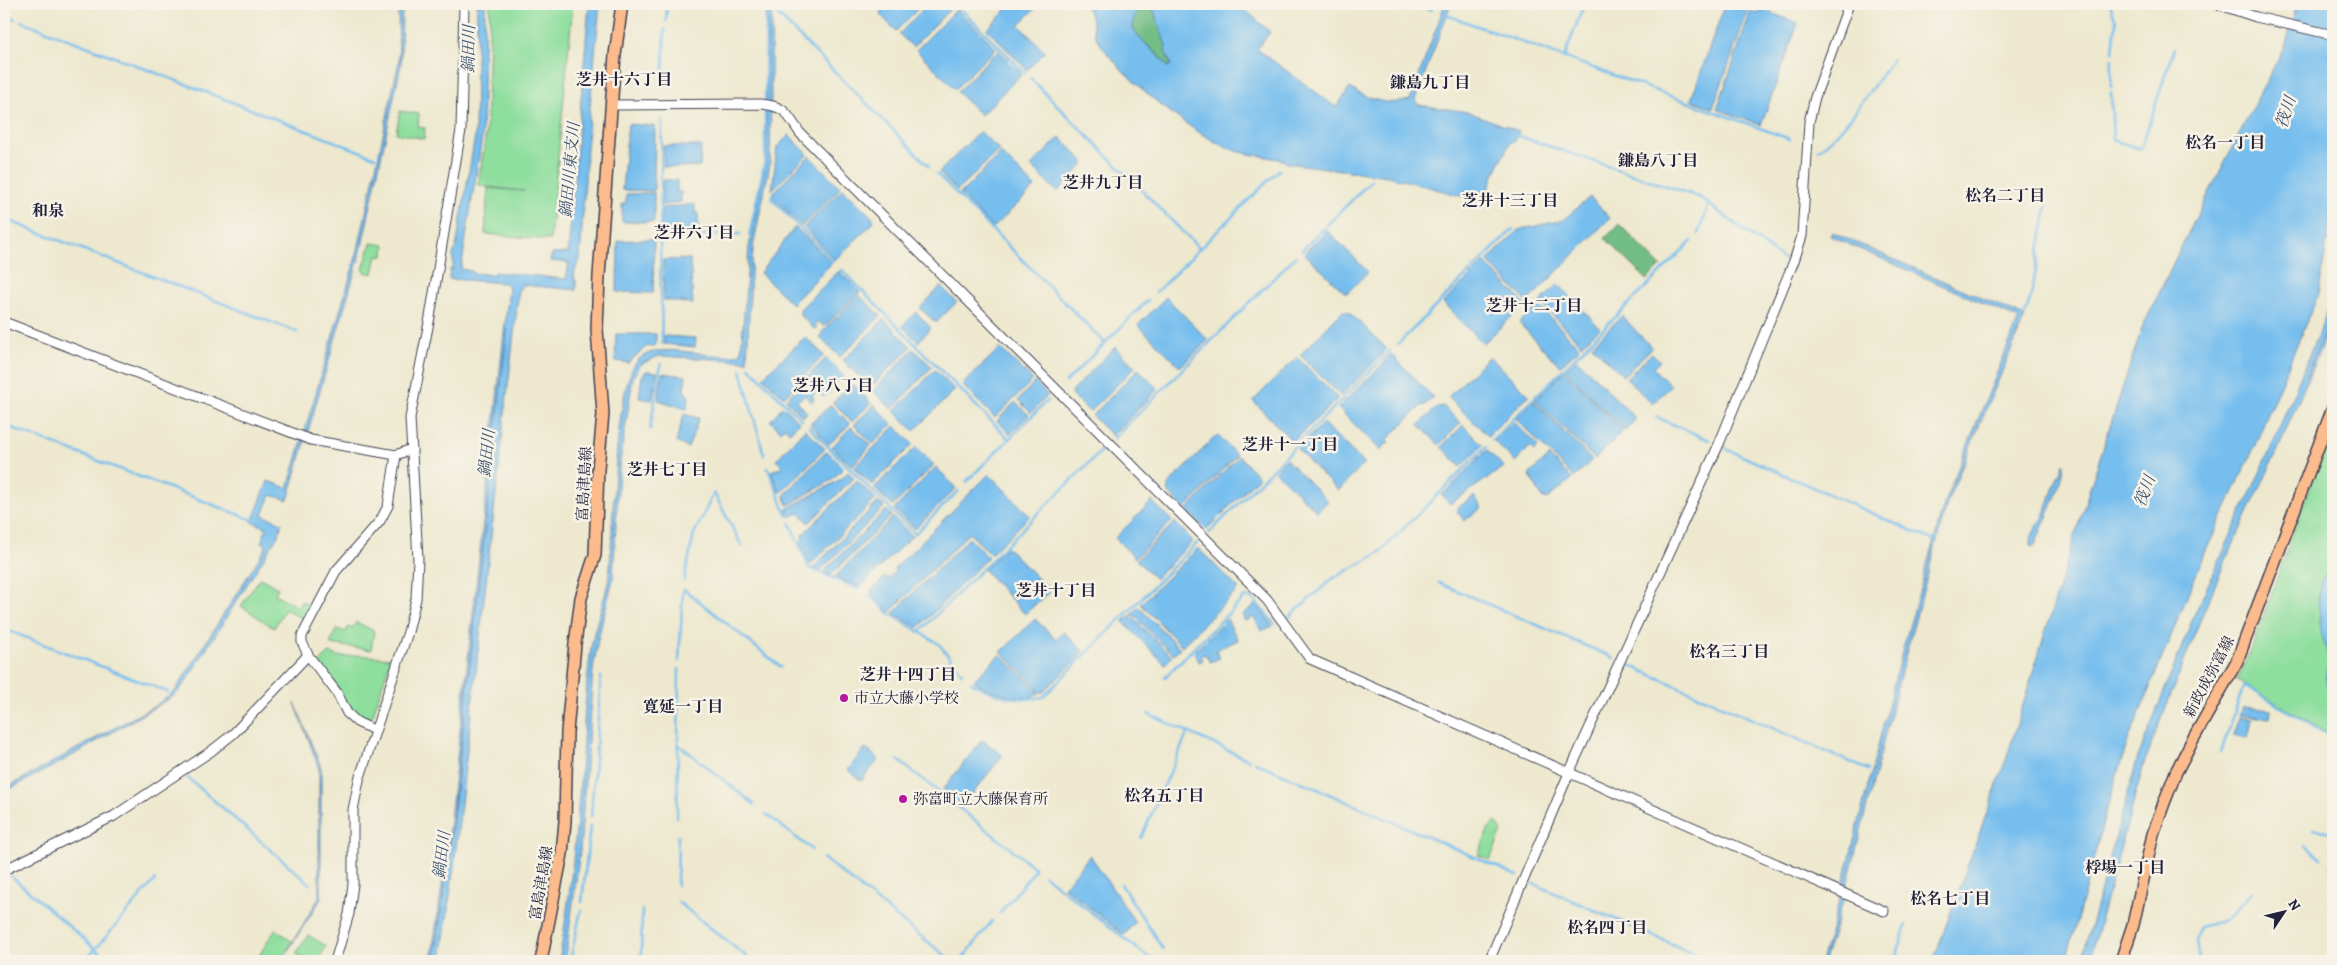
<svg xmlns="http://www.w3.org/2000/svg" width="2337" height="965" viewBox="0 0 2337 965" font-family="Alegreya,'Noto Serif JP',serif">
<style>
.green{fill:#8ede9e;stroke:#58806c}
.forest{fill:#72bd85;stroke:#4a7060}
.water{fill:#76beee;stroke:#4c7094}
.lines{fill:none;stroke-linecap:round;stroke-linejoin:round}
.stream{stroke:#76beee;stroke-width:2.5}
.minor-casing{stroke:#404051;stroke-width:11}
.major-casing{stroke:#404051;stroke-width:14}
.minor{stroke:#fff;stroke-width:9}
.major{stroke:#fbbb8d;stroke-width:11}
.poi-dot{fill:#b5179e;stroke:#f7f3e8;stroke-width:2}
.labels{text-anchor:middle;stroke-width:5;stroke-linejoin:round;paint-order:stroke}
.street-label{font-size:15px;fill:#22223b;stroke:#f7f3e8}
.poi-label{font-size:15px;fill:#22223b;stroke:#f7f3e8;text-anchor:start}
.water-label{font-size:16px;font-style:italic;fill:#3b5171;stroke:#f7f3e8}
.neighbourhood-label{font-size:16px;font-weight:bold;fill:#22223b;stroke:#f7f3e8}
</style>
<rect width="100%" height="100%" fill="#f7f3e8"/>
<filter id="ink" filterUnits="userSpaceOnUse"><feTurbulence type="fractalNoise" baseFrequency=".02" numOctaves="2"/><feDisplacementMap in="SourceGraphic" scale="10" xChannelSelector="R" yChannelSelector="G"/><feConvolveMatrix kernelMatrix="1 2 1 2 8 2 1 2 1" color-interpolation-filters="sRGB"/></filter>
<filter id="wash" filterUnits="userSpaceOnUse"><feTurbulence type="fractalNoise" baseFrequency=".0096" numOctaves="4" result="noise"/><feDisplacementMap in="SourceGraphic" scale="20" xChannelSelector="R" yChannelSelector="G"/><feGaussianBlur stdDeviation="1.12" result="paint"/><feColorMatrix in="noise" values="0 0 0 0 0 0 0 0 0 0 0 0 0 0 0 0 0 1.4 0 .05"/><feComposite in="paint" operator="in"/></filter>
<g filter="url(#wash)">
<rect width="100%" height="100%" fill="#ede8ce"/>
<g class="green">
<path d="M 490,4 L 573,4 L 550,240 L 485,234 L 488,188 L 524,191 L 478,186 L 486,134 Z"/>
<path d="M 400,111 L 419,114 L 418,127 L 425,128 L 424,139 L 396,133 Z"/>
<path d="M 371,243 L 385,245 L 384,256 L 377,255 L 373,274 L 365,272 L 363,270 Z"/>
<path d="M 2333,421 L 2333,736 L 2237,680 L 2251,651 Z"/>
<path d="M 260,578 L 278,588 L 275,594 L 297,607 L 301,601 L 312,607 L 305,620 L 285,609 L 274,628 L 241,606 Z"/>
<path d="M 356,622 L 374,631 L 371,650 L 330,644 L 337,629 L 346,632 L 348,627 L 352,629 Z"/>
<path d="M 329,653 L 342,657 L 358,655 L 391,658 L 372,718 L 361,720 L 355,717 L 332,678 L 319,663 Z"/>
<path d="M 1496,822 L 1502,831 L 1490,860 L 1478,855 L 1489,828 Z"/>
<path d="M 275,929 L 293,942 L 281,961 L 260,961 L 257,959 Z"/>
<path d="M 308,935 L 326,946 L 318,961 L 308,961 L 296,954 Z"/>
</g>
<g class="forest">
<path d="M 1138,4 L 1155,4 L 1154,11 L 1166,46 L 1165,51 L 1171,65 L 1168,67 C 1158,50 1140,43 1131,26 Z"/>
<path d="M 1619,224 L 1661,266 L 1647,280 L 1605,238 Z"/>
</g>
<g class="water">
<path d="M 398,4 L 402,4 L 401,65 L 361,251 L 288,500 L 271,495 L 263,515 L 282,523 L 279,534 L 183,686 L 174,696 L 65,760 L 4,792 L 4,789 L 156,705 L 175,691 L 265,549 L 266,544 L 261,542 L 267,528 L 252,522 L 268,481 L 288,488 L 358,250 L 399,61 Z"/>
<path d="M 477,4 L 485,4 L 482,137 L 461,269 L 472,271 L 472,273 L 493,275 L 494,272 L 566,279 L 569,263 L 550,261 L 552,254 L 568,253 L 589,4 L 600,4 L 589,116 L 580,260 L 575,270 L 574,279 L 576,280 L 576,290 L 524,285 L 519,289 L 454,866 L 441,959 L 441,961 L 434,961 L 448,865 L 507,329 L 447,865 L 434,956 L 433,961 L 431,961 L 445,865 L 509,288 L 505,283 L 449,279 L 450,269 L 453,269 L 453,254 L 456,248 L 475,136 Z"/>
<path d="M 768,4 L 772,4 L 770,164 L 754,242 L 751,270 L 747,361 L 659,356 L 641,364 L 633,378 L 619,468 L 613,579 L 598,639 L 593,670 L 580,850 L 565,961 L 559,961 C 570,899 576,836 581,773 C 584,732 585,690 591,649 C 594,624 606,601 609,575 C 614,533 613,387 638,360 C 660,337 720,364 741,353 L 749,247 L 766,161 Z"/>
<path d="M 883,4 L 923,4 L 896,31 L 881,15 Z"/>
<path d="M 928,4 L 954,5 L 913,47 L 899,34 Z"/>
<path d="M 1012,4 L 1040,4 L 1019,25 L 1045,52 L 1027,70 L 987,29 Z"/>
<path d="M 1083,4 L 1138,4 L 1132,26 C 1139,42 1157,51 1168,67 L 1171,65 L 1165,51 L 1166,46 L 1154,11 L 1155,4 L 1239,4 L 1270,32 L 1257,49 L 1336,107 L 1350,88 C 1371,100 1386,106 1410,100 L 1445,4 L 1451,4 L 1415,100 L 1419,105 L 1468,112 L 1519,131 L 1516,140 L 1510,143 L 1497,168 L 1485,197 L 1475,204 L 1465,197 L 1388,176 L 1287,163 L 1283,160 C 1266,156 1244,155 1228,148 C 1187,130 1124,79 1099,42 C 1093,34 1094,26 1091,17 C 1090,12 1086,8 1083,4 Z"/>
<path d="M 1725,4 L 1750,5 L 1713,108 L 1691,100 Z"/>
<path d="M 2300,4 L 2333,4 L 2333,203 L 2319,292 L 2250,457 L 2205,553 L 2128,741 L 2112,790 L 2066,961 L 1933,961 L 2006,760 L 2081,516 L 2141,331 L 2182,245 L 2286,43 L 2296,8 Z"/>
<path d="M 957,9 L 996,48 L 955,89 L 916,50 Z"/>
<path d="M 1760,9 L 1798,23 L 1761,125 L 1717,109 L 1751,11 L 1758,14 Z"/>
<path d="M 998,50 L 1022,74 L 981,115 L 957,92 Z"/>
<path d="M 628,124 L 655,126 L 654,191 L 622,190 Z"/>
<path d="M 980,131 L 999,150 L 957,191 L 939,172 Z"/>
<path d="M 789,135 L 808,154 L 772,190 L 777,147 Z"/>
<path d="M 1060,137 L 1085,163 L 1057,192 L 1031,166 Z"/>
<path d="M 664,146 L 701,146 L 700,167 L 664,167 Z"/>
<path d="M 1001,153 L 1035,187 L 993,228 L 960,194 Z"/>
<path d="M 809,156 L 841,188 L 802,226 L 771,195 Z"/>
<path d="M 663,180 L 677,180 L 677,192 L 681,192 L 681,202 L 662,205 Z"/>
<path d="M 843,189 L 873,218 L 873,223 L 835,260 L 804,227 Z"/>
<path d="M 654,193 L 654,222 L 622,222 L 622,204 L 626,203 L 626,194 Z"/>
<path d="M 1590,197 L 1610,218 L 1527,302 L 1487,261 L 1518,230 L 1563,220 Z"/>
<path d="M 695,204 L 695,213 L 698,213 L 698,232 L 661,234 L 662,208 Z"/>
<path d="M 795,227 L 832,263 L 792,304 L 760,273 Z"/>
<path d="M 1327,230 L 1368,272 L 1348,292 L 1344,292 L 1304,253 Z"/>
<path d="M 1832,232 L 2025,317 L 1948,500 L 1902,668 L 1842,905 L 1824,961 L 1821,961 L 1833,924 L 1900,659 L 1946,498 L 2019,319 L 1830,236 Z"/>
<path d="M 654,239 L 653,293 L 617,292 L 618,241 Z"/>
<path d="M 690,259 L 693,304 L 664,300 L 663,260 Z"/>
<path d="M 1484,262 L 1525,304 L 1483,344 L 1443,303 Z"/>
<path d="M 839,271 L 860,292 L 824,327 L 818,321 L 815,325 L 817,327 L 815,330 L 800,315 L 800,309 Z"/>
<path d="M 1558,284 L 1600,328 L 1582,345 L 1540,302 Z"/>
<path d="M 941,286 L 957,302 L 936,323 L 920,308 Z"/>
<path d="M 859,295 L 881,316 L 840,357 L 820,338 L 823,335 L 821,333 Z"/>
<path d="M 1166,297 L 1208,340 L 1180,367 L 1138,325 Z"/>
<path d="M 2333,298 C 2333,325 2314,351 2306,377 L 2333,312 L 2333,320 L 2275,456 L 2225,562 L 2201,618 L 2144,764 L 2089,961 L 2081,961 L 2137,760 L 2195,613 L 2269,453 Z"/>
<path d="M 1538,305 L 1580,348 L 1560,366 L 1519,323 Z"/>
<path d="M 1344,310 L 1347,313 L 1348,311 L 1387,349 L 1341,396 L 1300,355 Z"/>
<path d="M 916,312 L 931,328 L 918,342 L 902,326 Z"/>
<path d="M 1622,316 L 1652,348 L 1623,376 L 1592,345 Z"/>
<path d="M 884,319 L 911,347 L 870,388 L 843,360 Z"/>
<path d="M 616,334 L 656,334 L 656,345 L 646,347 L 628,363 L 615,361 Z"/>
<path d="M 664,336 L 696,338 L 695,347 L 664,344 Z"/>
<path d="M 805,337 L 824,355 L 784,397 L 763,377 Z"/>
<path d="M 1115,347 L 1135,367 L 1090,412 L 1072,395 L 1073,390 Z"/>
<path d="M 1000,348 L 1033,380 L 995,418 L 962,385 Z"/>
<path d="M 913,349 L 932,367 L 892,409 L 873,391 Z"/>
<path d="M 1652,353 L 1660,361 L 1653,368 L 1671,386 L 1652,404 L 1626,378 Z"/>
<path d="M 1391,354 L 1433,397 L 1424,406 L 1422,405 L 1387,440 L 1389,442 L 1380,450 L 1338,408 L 1384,363 L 1383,362 Z"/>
<path d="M 1489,356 L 1529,395 L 1488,436 L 1448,397 Z"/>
<path d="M 1297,357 L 1338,398 L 1293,442 L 1253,401 Z"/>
<path d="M 826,358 L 844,376 L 837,383 L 832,379 L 826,384 L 831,390 L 824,397 L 817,391 L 812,396 L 814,399 L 811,402 L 804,395 L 797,402 L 807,412 L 803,417 L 786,399 Z"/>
<path d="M 1577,359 L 1636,419 L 1625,431 L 1565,370 Z"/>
<path d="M 1138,369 L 1158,389 L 1112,436 L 1092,416 Z"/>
<path d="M 935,370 L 955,390 L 914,431 L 894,411 Z"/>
<path d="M 646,371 L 657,372 L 652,400 L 639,398 L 642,376 Z"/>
<path d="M 1564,371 L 1623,431 L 1595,459 L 1535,400 Z"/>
<path d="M 662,373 L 686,376 L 684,390 L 689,397 L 687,409 L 658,400 Z"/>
<path d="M 1035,382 L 1048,395 L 1031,413 L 1018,400 Z"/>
<path d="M 850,385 L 854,385 L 871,403 L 852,422 L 833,403 Z"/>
<path d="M 1534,401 L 1592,460 L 1574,478 L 1516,419 Z"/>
<path d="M 1015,402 L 1029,415 L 1010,434 L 997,421 Z"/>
<path d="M 831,405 L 850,424 L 829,444 L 810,424 Z"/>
<path d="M 874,405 L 892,424 L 873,444 L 854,425 Z"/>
<path d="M 783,406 L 799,422 L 790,432 L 784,427 L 781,431 L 770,421 Z"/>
<path d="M 1443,406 L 1461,423 L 1439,445 L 1419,425 L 1437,407 Z"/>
<path d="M 684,414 L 699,418 L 688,448 L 676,442 Z"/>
<path d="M 1514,422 L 1538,446 L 1534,451 L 1530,447 L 1515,462 L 1494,441 Z"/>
<path d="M 1323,423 L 1365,464 L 1338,491 L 1297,449 Z"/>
<path d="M 1463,425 L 1483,445 L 1461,467 L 1441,447 Z"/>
<path d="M 895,426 L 913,444 L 872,485 L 854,468 Z"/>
<path d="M 851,427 L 871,445 L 852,466 L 832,447 Z"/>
<path d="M 805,429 L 825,449 L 780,493 L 771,471 L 783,467 L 776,460 Z"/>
<path d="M 1217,435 L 1237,455 L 1184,509 L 1169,493 L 1168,485 Z"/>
<path d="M 916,447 L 934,465 L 893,506 L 874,488 Z"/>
<path d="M 1487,450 L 1504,467 L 1450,504 L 1442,495 Z"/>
<path d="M 827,451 L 844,468 L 830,481 L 788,505 L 784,495 Z"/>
<path d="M 1239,456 L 1259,477 L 1206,530 L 1186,510 Z"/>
<path d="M 1549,456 L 1572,479 L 1547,499 L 1542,497 L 1529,475 Z"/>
<path d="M 1286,459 L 1328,501 L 1317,512 L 1275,471 Z"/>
<path d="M 2064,463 C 2064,485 2043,524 2035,545 L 2031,547 C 2029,531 2042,524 2046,511 C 2051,495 2056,479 2064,463 Z"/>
<path d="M 936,467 L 956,488 L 915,529 L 894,509 Z"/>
<path d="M 848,472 L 854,478 L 809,523 L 799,513 L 790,517 L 786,509 L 841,479 Z"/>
<path d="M 989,474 L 1030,516 L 991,554 L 969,533 L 890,612 L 870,592 L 885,577 L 888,579 L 895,571 L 894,569 Z"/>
<path d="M 857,481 L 876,499 L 810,565 L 800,541 L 803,538 L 802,535 Z"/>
<path d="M 1474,496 L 1482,508 L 1464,521 L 1456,509 Z"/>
<path d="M 1152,501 L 1172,521 L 1135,558 L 1115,538 Z"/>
<path d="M 878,502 L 884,507 L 820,571 L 813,568 Z"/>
<path d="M 886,510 L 892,515 L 831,575 L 823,572 Z"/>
<path d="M 893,517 L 912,536 L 860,587 L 835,577 Z"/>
<path d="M 1175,522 L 1193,541 L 1155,579 L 1136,560 Z"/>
<path d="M 969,538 L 988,557 L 918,628 L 893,613 Z"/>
<path d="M 1007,547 L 1050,591 L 1025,614 L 984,570 Z"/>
<path d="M 1198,548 L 1239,589 L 1182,646 L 1141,604 Z"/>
<path d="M 2333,563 L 2333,701 L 2327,687 L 2326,679 L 2330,661 L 2319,626 L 2321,616 L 2317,602 L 2323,579 Z"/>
<path d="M 1256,604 L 1273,626 L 1261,631 L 1254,617 L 1245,621 L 1242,615 Z"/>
<path d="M 1139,607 L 1180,648 L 1173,655 L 1132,614 Z"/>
<path d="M 1130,615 L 1172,657 L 1165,664 L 1123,622 Z"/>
<path d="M 1035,619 L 1056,639 L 1064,632 L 1084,652 L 1042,693 L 1001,652 Z"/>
<path d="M 1227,619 L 1238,640 L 1216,650 L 1220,658 L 1210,662 L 1205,654 L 1201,656 L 1203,660 L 1199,662 L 1194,652 Z"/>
<path d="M 1000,654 L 1040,693 C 1036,694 1032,697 1028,698 C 1017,699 980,689 974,680 Z"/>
<path d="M 295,703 L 321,767 L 321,899 L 281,961 L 319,898 L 319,768 Z"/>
<path d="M 2243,707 L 2271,710 L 2270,718 L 2239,715 Z"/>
<path d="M 2239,717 L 2252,719 L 2248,738 L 2233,735 Z"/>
<path d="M 982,740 L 1003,755 L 963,806 L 943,789 Z"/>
<path d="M 865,748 L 879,759 L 861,781 L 848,770 Z"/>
<path d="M 1090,855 L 1135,922 L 1124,935 L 1064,887 Z"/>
</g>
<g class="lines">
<g class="stream">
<path d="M 956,4 L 1025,73"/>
<path d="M 1414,4 L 1432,10"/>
<path d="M 2110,4 L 2116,21 L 2113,52"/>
<path d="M 1444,14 L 1790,139"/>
<path d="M 4,15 L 15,19"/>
<path d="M 778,15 L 929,166"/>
<path d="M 21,21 L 375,157"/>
<path d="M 666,21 L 667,4"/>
<path d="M 1564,58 L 1584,4"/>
<path d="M 1030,78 L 1200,249"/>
<path d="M 663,86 L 665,29"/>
<path d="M 2111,87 L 2112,59"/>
<path d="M 2111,92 L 2113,140 L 2141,149 L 2174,48"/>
<path d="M 765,102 L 766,4"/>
<path d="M 1516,135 L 1699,197 L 1784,260"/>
<path d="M 1818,150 C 1844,134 1873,85 1893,59"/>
<path d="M 937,174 L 1105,343"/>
<path d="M 771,198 L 833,261"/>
<path d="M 4,219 L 297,332"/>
<path d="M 1698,234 L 1709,204"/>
<path d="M 660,236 L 662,120"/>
<path d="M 749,236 L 765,161 L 765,108"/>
<path d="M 1302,250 L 1372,180"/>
<path d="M 842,270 L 1009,439"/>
<path d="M 1156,292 L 1279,170"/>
<path d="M 2025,314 L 2031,297 L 2047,206"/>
<path d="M 662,344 L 660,237 L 740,234"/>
<path d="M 1398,344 L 1513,229"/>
<path d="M 749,367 L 802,420"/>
<path d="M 741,370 L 764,455"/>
<path d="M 1066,382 L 1148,300"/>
<path d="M 1656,417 L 1709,440"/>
<path d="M 4,425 L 253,520"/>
<path d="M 809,427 L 915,534 L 958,491"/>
<path d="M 650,429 L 661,363"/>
<path d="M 1114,438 L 1296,256"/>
<path d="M 1492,440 L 1692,241"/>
<path d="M 1726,449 L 1935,541"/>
<path d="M 768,468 L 787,516"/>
<path d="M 966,482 L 1048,400"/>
<path d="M 790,523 L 809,568 L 859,589"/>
<path d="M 1209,533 L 1390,351"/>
<path d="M 684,580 L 694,534 L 714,493 L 742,546"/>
<path d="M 1439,583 L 1614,658"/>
<path d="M 869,595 L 889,613 L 939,644 L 962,673"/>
<path d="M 1289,617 L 1332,579 L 1379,553 L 1486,447"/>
<path d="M 4,629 L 168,692"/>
<path d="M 920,631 L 1103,449"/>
<path d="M 679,661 L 683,590 L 685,590 L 781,667"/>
<path d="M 1629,665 L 1868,770"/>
<path d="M 1165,677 L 1245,597 L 1253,599 L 1275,624"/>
<path d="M 971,682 C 992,695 1018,702 1043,697 L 1197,543"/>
<path d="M 1148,714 L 1249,760"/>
<path d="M 678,744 L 754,804"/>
<path d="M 2221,752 L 2244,685 L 2333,738"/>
<path d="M 898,760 L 1034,867 L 1034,871 L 1000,913"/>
<path d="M 1255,762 L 1518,876"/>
<path d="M 187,777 L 310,884"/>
<path d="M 766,814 L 812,850"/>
<path d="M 591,817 L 601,677"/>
<path d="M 677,817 L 679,669"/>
<path d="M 2313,829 L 2333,832"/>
<path d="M 1141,838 L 1188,732"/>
<path d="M 2306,845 L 2321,858"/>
<path d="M 823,858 L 952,961"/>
<path d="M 2330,866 L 2333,869"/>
<path d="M 1044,875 L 1153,961"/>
<path d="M 11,876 L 109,961"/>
<path d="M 1121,884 L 1163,949"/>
<path d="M 1534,884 L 1711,961"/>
<path d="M 677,885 L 678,836"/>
<path d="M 582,902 L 590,826"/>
<path d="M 678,902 L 752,961"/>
<path d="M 1169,960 L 1170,961"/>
<path d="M 85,961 L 155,880"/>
<path d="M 570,961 L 581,910"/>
<path d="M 641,961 L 642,910"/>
<path d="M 961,961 L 992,921"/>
<path d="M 1895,961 L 1906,925"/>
<path d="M 2199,961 L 2196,941 L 2199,927 L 2226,920 L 2252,892"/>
<path d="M 2325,961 L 2333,952"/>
</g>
</g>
</g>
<g filter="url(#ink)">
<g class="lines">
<g class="minor-casing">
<g id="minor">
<path d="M 2217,4 L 2256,17 L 2333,35"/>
<path d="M 612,105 L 760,104 C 786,106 786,113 800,133 L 1267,600 L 1310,659 L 1884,911"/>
<path d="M 4,322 L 311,440 L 396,455 L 412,449"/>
<path d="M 374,730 L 357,722 L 347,713 L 337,693 L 308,655 L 302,642 L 302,636 L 336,571 L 380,521 L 388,506 L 396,455"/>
<path d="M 4,870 L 114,816 L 210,752 L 233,734 L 308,655"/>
<path d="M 335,961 L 349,914 L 353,884 L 353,810 L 359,780 L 408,632 L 416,599 L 418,559 L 410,418 L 430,317 L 461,130 L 464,4"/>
<path d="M 1489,961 L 1569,773 L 1719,444 L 1794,261 L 1802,236 L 1809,122 L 1815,97 L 1849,4"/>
</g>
</g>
<g class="major-casing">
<g id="major">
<path d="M 541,961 L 562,854 L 565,821 L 567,732 L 575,644 L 581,598 L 595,555 L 598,469 L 603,414 L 597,329 L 599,276 L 615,55 L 622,4"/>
<path d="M 2121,961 L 2133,925 L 2153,834 L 2164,803 L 2176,772 L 2192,741 L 2237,661 L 2333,408"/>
</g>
</g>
<use href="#minor" class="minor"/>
<use href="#major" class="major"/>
</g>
</g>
<g class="poi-dot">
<circle cx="844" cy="698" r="5"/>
<circle cx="903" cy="799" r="5"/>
</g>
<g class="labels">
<g class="street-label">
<text transform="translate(584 484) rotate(-87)" y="5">富島津島線</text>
<text transform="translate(2209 677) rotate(-62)" y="5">新政成弥富線</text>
<text transform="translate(541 883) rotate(-80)" y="5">富島津島線</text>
</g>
<g class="poi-label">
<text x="854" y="703">市立大藤小学校</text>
<text x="913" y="804">弥富町立大藤保育所</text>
</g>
<g class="water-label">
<text transform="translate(468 49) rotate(-89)" y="6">鍋田川</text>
<text transform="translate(2285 112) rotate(-72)" y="6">筏川</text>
<text transform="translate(569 170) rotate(-85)" y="6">鍋田川東支川</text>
<text transform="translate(486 453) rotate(-84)" y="6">鍋田川</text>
<text transform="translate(2144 491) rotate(-70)" y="6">筏川</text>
<text transform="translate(441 855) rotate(-83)" y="6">鍋田川</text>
</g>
<g class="neighbourhood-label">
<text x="624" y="85">芝井十六丁目</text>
<text x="1430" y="88">鎌島九丁目</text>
<text x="2225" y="148">松名一丁目</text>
<text x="1658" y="166">鎌島八丁目</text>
<text x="1103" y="188">芝井九丁目</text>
<text x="2005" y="201">松名二丁目</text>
<text x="1510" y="206">芝井十三丁目</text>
<text x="48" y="216">和泉</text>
<text x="694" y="238">芝井六丁目</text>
<text x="1534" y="311">芝井十二丁目</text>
<text x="833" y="391">芝井八丁目</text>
<text x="1290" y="450">芝井十一丁目</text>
<text x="667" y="475">芝井七丁目</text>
<text x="1056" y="596">芝井十丁目</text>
<text x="1729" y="657">松名三丁目</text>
<text x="908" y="680">芝井十四丁目</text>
<text x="683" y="712">寛延一丁目</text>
<text x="1164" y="801">松名五丁目</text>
<text x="2125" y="873">桴場一丁目</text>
<text x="1950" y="904">松名七丁目</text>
<text x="1607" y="933">松名四丁目</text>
</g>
</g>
<rect width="2337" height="965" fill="none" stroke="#f7f3e8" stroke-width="20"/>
<g transform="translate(2284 912) rotate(55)" stroke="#f7f3e8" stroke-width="4" paint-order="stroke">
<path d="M0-4L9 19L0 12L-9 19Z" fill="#22223b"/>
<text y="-8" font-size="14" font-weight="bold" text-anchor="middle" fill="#22223b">N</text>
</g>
</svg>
